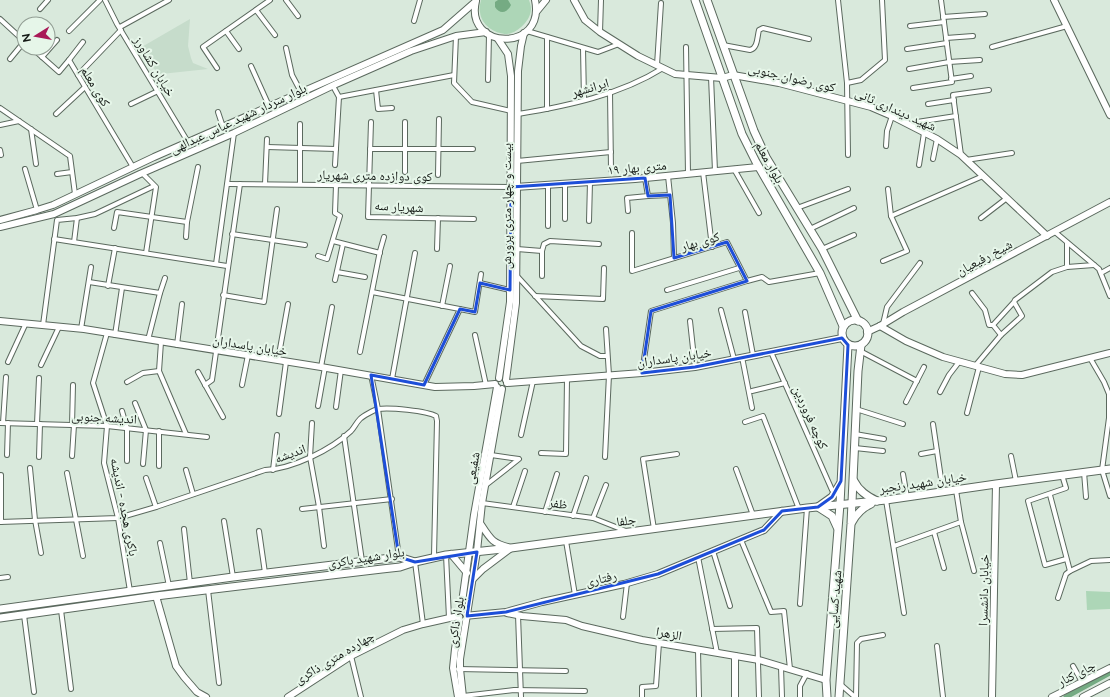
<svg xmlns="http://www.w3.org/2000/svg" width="1110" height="697" viewBox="0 0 1110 697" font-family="Raleway,'Noto Naskh Arabic',sans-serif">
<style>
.built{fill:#c6dccb}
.green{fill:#add6b7}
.water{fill:#75ab83}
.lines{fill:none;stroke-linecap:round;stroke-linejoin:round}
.canal{stroke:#75ab83;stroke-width:5}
.street-casing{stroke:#5b695e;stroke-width:6}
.secondary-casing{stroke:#5b695e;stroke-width:8}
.primary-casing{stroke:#5b695e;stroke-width:9}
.street{stroke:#fff;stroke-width:4}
.secondary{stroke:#fff;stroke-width:6}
.primary{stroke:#fff;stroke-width:7}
.marked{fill:none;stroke:#1d4ed8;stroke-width:3;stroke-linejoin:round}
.labels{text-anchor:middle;stroke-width:4;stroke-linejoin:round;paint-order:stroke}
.street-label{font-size:13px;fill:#141915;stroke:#e6f6e9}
</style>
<rect width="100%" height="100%" fill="#d9e9dc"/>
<path class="built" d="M 190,19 L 188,46 L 191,58 L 193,63 L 208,69 L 161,74 L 148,64 L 140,48 Z"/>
<g class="green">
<path d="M 481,0 L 529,0 C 530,3 531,6 531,9 C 531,20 518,33 507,34 C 495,34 481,25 480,12 C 479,9 480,4 481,0 Z"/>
<path d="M 1086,591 L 1110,592 L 1110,609 L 1087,610 Z"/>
</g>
<path class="water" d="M 498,0 L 508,0 L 511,5 C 507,13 500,15 495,7 L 495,2 Z"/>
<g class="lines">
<path class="canal" d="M 1066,697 L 1110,673"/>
<g class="street-casing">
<g id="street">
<path d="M 105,0 L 117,24 L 188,142"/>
<path d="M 286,0 L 298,16"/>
<path d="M 838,0 L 847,83 L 848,155"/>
<path d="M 40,9 L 48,0"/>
<path d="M 256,10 L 275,35"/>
<path d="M 943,17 L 985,14"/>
<path d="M 0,19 L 24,41"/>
<path d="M 414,21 L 420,0"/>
<path d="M 910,26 L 944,22"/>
<path d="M 120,27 L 169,0"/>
<path d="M 69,31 L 100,0"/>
<path d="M 226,31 L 239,49"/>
<path d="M 527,31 L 598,52 L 619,44"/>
<path d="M 600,32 L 601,0"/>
<path d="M 456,36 L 454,83 L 472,102 L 511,111"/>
<path d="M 547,37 L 547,109"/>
<path d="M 946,38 L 973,36"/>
<path d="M 723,45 L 750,50 C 758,48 757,37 759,30 L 763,28 L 809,39"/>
<path d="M 686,47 L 688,174"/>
<path d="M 992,47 L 1067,26"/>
<path d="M 32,48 L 59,72 L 69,60 L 133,167"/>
<path d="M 286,48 L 292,75 L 301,92"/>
<path d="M 583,48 L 584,100"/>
<path d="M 907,49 L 947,43"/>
<path d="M 42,57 L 57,40"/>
<path d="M 10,59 L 24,42"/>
<path d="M 69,60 L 83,42"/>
<path d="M 657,65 L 661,3"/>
<path d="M 251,66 L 269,106"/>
<path d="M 217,68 L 203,47 L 270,0"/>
<path d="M 909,69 L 949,62 L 980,60"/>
<path d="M 78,75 L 121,30"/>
<path d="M 711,77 L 715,171"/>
<path d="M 951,79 L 971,76"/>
<path d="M 488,80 L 489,35"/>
<path d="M 847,83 L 861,80 L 885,60 L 882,0"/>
<path d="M 333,86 L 339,97 L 454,75"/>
<path d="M 913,88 L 952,82 L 941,0"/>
<path d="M 376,90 L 378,109 L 392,108"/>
<path d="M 610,92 L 611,170"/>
<path d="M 131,104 L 158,91"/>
<path d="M 928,104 L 954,100"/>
<path d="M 0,108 L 70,156 L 75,194"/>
<path d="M 218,112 L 223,127"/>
<path d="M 56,114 L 85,87"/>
<path d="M 518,114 C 567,106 620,95 663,68"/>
<path d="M 371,122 L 368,217 L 474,219"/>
<path d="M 917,122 L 956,116"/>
<path d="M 0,125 L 19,121"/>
<path d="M 31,129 L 36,164"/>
<path d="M 886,146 L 887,131 L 892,116"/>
<path d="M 267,147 L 336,149"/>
<path d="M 370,149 L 473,149"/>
<path d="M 0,150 L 1,155"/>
<path d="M 961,155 L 953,95 L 989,90"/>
<path d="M 933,159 L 937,139"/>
<path d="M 966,160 L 1012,153"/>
<path d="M 517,161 L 611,152"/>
<path d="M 335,165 L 339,97"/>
<path d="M 919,165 L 924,133"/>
<path d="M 25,169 L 37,210"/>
<path d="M 734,169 L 759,213"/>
<path d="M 405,172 L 405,122"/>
<path d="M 703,172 L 712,247"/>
<path d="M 142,173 L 156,187 L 146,253"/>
<path d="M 57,174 L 72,172"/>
<path d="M 438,175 L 439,119"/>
<path d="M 668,176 L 673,223 L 674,258"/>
<path d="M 228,184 L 511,187"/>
<path d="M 265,184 L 267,139"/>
<path d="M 300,184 L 300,124"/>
<path d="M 548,185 L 548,226"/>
<path d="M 648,196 L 670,195"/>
<path d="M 797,208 L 848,189"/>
<path d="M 628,211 L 627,198 L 648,196 L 645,178"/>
<path d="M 891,216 L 983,176"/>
<path d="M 981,218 L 1007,198"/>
<path d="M 565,219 L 565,184"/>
<path d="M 589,221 L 590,182"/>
<path d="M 114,228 L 117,212 L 187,222"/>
<path d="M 810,229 L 854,208"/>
<path d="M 1055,232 L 1099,269 L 1110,296"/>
<path d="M 632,233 L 632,271 L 727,242 L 747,281 L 762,277 L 769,282 L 820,273"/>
<path d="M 232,234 L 305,245"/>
<path d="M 186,237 L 187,222 L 198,167"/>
<path d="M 54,239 L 227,266"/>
<path d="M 333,241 L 380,253"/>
<path d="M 74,242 L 77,218"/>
<path d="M 437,249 L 438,218"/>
<path d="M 517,249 L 542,251"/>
<path d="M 822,249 L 854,235"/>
<path d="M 318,256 L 327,259 L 340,216 L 335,213 L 336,185"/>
<path d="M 883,261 L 907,251 L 891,216 L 888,189"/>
<path d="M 216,264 L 234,133"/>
<path d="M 1067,267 L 1067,243"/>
<path d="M 337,272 L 365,277"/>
<path d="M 1101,273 L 1110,268"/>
<path d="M 517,276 L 581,346 L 600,356 L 607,356"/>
<path d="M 542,276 L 542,251 L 544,244 L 550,241 L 599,244"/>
<path d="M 335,280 L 343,244"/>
<path d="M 89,282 L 160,293"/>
<path d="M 480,283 L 510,290"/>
<path d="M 108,286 L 115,248"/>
<path d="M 667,290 L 739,268"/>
<path d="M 372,292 L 475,312 L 481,274"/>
<path d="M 972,293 L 985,310 L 989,325 L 993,325"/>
<path d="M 223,295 L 264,302 L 277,209"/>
<path d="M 535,296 L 603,299 L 604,268"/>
<path d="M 1014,302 L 993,325 L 1001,335 L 1022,316 L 1014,302 L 1015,300 L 1052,272 L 1067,267 L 1094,265"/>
<path d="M 442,306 L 450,266"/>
<path d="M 721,310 L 734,359"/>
<path d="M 745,312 L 753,355"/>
<path d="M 690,321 L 695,367"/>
<path d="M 883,324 L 887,307 L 920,263"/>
<path d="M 43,325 L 57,220 L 77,218 L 95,214 L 154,186"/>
<path d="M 81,329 L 91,267"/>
<path d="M 107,333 L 93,383 L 107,426 L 104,463 L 118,518 L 130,591"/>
<path d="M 115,335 L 122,288"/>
<path d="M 475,335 L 486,385"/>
<path d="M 148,340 L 160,293 L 165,278"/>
<path d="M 161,342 L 159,371 L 186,434"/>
<path d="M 177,345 L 182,304"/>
<path d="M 860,351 L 917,381"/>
<path d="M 360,352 L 380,251 L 384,237"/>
<path d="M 771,352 L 832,490"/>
<path d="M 742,357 L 752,408"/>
<path d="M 1090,358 L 1104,382 L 1109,394 L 1109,418 L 1102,470 L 1110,496"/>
<path d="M 278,360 L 288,304"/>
<path d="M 8,362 L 26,323"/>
<path d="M 41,365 L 59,327"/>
<path d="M 975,366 L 1001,335"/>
<path d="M 321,367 L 332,307"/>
<path d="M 198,372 L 223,417"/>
<path d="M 642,373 L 651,311 L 747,281"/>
<path d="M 371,375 L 378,409 L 399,557"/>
<path d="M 392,379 L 415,253"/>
<path d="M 127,382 L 143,373 L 159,371"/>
<path d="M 205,385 L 212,380 L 240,184"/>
<path d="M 242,385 L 248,355"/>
<path d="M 424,385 L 460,309"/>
<path d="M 752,391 L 785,383"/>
<path d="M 940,392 L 949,375 L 959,362"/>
<path d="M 906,402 L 924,367"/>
<path d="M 135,403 L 146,430 L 143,464"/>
<path d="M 318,406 L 325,367"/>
<path d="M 336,407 L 341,370"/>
<path d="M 856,409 L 903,424"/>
<path d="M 122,411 L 127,428 L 127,461"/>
<path d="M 967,413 L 979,367"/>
<path d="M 279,414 L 286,362"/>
<path d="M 745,422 L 763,416 L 799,509"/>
<path d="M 0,423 L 107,426 L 207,437"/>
<path d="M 3,423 L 6,377"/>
<path d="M 312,423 L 310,457 L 319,507 L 324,546"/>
<path d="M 37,424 L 39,378"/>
<path d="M 933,424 L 943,492"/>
<path d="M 72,425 L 73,385"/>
<path d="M 159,431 L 159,466"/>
<path d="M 855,434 L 884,439"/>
<path d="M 521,435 L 533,381"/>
<path d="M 344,436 L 362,561"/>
<path d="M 855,448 L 883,451"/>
<path d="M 541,453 L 566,454 L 567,379"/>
<path d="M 921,454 L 937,451"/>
<path d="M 7,455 L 8,423"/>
<path d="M 72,456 L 74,425"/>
<path d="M 1011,456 L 1016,481"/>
<path d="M 39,457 L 40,424"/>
<path d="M 605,457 L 609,375 L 606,329"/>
<path d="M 30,468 L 35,520 L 41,553"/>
<path d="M 736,469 L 753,515"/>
<path d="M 186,470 L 193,494"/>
<path d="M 273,470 L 277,435"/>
<path d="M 1084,472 L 1086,497"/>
<path d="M 67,473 L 83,556"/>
<path d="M 903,474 L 907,497"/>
<path d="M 1,475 L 1,522"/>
<path d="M 1062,475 L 1066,488 L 1028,501 L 1045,565 L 1066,559"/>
<path d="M 146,478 L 156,507"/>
<path d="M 486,485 L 519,459 L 491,455"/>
<path d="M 1050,495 L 1070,571"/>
<path d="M 886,500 L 904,613"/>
<path d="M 482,503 L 593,518 L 626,531"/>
<path d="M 513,507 L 525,471"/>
<path d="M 302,509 L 392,499"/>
<path d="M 545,512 L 557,474"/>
<path d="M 573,516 L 586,478"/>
<path d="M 593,518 L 606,485"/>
<path d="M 224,521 L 233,577"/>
<path d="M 0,522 L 118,518 L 156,507 L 265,470 C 292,469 331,450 351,431 C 354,428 356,423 360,419 C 363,416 374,410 378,409 C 389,407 427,411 436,416 L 437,421 L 434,556"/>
<path d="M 961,522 L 974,571"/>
<path d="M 184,529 L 190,583"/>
<path d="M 654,529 L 643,459 L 677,454"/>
<path d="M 259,531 L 265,573"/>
<path d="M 934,532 L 944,568"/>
<path d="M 741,540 L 771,612 L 784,611 L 790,669"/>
<path d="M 566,541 L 575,595"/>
<path d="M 160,543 L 169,586"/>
<path d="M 894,546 L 961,522 L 956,490"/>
<path d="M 713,551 L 730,606"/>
<path d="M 446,555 L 449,618"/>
<path d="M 698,557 L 717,653"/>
<path d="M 415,562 L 423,624"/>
<path d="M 0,578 L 8,577"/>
<path d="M 208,590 L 219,683"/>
<path d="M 1058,598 L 1066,574 L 1070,571 L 1091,561 L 1110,560"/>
<path d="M 800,604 L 807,508"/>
<path d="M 61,610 L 71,689"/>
<path d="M 24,615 L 34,692"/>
<path d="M 518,615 L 521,697"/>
<path d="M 623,617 L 627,583"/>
<path d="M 712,629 L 757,628 L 759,697"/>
<path d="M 937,646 L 943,697"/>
<path d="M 698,650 L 699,697"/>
<path d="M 351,656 L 361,697"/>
<path d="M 1073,666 L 1082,682"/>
<path d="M 781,667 L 782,697"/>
<path d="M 458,669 L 566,671"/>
<path d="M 840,684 L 855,697"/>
<path d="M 463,696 L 514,690 L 585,691"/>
<path d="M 642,697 L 642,687 L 656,686 L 659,643"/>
<path d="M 800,697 L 800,686 L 807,673"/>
<path d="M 856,697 L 857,643 L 861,639 L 883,635"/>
</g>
</g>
<g class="secondary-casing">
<g id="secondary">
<path d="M 574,0 L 585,20 L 600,32 L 638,56 L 675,74 L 722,78 L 733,75 L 779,83 L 871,107 L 892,116 L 937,139 L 961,155 L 1047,236"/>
<path d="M 1054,0 L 1110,115"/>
<path d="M 476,1 C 464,50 546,53 535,0"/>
<path d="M 537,11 L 546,0"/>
<path d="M 498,39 L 508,54 L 511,76 L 510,302 L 499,378"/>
<path d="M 515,187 L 635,179 L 758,167"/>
<path d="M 0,220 L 37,210 L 53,205 L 154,157 L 443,30 L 475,2"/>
<path d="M 0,227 L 54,214 L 140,174 L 234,133 L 336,84 L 411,51 L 456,36 L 486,32"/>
<path d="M 0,321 L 84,329 L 321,367 L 435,387 L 474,386 L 495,384"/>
<path d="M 880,326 L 906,341 L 943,357 L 1005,374 L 1022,375 L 1110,353"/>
<path d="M 867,332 L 880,326 L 903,312 L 1110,202"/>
<path d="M 506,380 L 516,303 L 518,71 L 521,46 L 524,33"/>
<path d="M 507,383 L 642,373 L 695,367 L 842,338"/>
<path d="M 451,554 L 467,573"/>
<path d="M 473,579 L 483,569 L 511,548 C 492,543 491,540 480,523"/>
<path d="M 156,596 L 176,666 L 184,677 L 197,692 L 206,697"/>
<path d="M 507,613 L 522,616 L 566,620 L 582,626 L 642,640 L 759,660 L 826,680"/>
<path d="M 735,656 L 735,697"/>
<path d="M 288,697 L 351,656 L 403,630 L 423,624 L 454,617 L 506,612 L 542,602 L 624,584 L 658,574 L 764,530 L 782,511"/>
<path d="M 458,697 L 453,668 L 455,649 L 460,617 L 474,515 L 497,387"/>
<path d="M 463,697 L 460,669 L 460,659 L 477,551 L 482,503 L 502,389"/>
<path d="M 992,697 L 996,484"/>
<path d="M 1052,697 L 1110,668"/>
<path d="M 1083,697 L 1110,683"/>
</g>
</g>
<g class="primary-casing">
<g id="primary">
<path d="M 695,0 L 742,134 L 756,162 L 820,273 L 843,326"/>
<path d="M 707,0 L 754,131 L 766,157 L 822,249 L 858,321"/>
<circle cx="855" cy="333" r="13"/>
<path d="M 854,481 C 859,491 867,496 877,501"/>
<path d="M 852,522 C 857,513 862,508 871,504"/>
<path d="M 837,527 L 832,516 L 818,507 L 832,497 L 840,484"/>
<path d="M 415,562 L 446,555 L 511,548 L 807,508 L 886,500 L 996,484 L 1110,469"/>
<path d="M 0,609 L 233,577 L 399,557 L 415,562 L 400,567 L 382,569 L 156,596 L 0,618"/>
<path d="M 827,697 L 826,680 L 840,504 L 848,345"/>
<path d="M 839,697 L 851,524 L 858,371 L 861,345"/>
</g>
</g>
<use href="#street" class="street"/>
<use href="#secondary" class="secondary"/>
<use href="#primary" class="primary"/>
</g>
<path class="marked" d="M 645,178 L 648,196 L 670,195 L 674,258 L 727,242 L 747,281 L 651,311 L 642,373 L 695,367 L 842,338 L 848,345 L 841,481 L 832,497 L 818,507 L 782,511 L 764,530 L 658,574 L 506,612 L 467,616 L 477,552 L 415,562 L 399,557 L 371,375 L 424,385 L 460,309 L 475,312 L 480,283 L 510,290 L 511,187 Z"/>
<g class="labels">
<g class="street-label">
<text transform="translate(155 66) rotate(59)" y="5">خیابان کشاورز</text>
<text transform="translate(792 77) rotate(13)" y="5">کوی رضوان جنوبی</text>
<text transform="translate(96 86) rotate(59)" y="5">کوی معلم</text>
<text transform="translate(590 87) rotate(-16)" y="5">ایرانشهر</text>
<text transform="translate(896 109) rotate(24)" y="5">شهید دینداری ثانی</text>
<text transform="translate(238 118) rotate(-25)" y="5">بلوار سردار شهید عباس عبدالهی</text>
<text transform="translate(770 162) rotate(61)" y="5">بلوار معلم</text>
<text transform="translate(637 167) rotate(-5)" y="5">۱۹ متری بهار</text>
<text transform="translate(375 175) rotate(1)" y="5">کوی دوازده متری شهریار</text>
<text transform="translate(399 206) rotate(3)" y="5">شهریار سه</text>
<text transform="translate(506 206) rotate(-90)" y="5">بیست و چهار متری پرورش</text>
<text transform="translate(700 241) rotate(-16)" y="5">کوی بهار</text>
<text transform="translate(984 257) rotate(-28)" y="5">شیخ رفیعیان</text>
<text transform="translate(250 345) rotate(9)" y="5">خیابان پاسداران</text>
<text transform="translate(674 357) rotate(-8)" y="5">خیابان پاسداران</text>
<text transform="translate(104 417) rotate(3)" y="5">اندیشه جنوبی</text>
<text transform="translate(811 417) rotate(66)" y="5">کوچه فروردین</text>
<text transform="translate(290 453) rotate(-20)" y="5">اندیشه</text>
<text transform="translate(472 468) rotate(-80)" y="5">شفیعی</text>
<text transform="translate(923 482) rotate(-8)" y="5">خیابان شهید رنجبر</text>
<text transform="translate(558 503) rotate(8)" y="5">ظفر</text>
<text transform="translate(125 507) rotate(79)" y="5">باکری هجده - اندیشه</text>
<text transform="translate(626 520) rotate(-8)" y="5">جلفا</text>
<text transform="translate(366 557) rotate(-9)" y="5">بلوار شهید باکری</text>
<text transform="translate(601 578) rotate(-13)" y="5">رفتاری</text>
<text transform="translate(983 590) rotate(-89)" y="5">خیابان دانشسرا</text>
<text transform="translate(834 599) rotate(-85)" y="5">شهید کسایی</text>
<text transform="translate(455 622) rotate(-81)" y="5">بلوار ذاکری</text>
<text transform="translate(669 633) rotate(11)" y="5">الزهرا</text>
<text transform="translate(334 657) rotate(-31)" y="5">چهارده متری ذاکری</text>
<text transform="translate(1076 673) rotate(-27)" y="5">چای کنار</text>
</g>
</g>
<g transform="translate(36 36) rotate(259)"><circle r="19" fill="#e6f6e9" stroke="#929e94"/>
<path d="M0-3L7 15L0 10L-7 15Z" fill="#a91957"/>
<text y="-6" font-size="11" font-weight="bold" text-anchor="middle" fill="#141915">N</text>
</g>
</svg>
